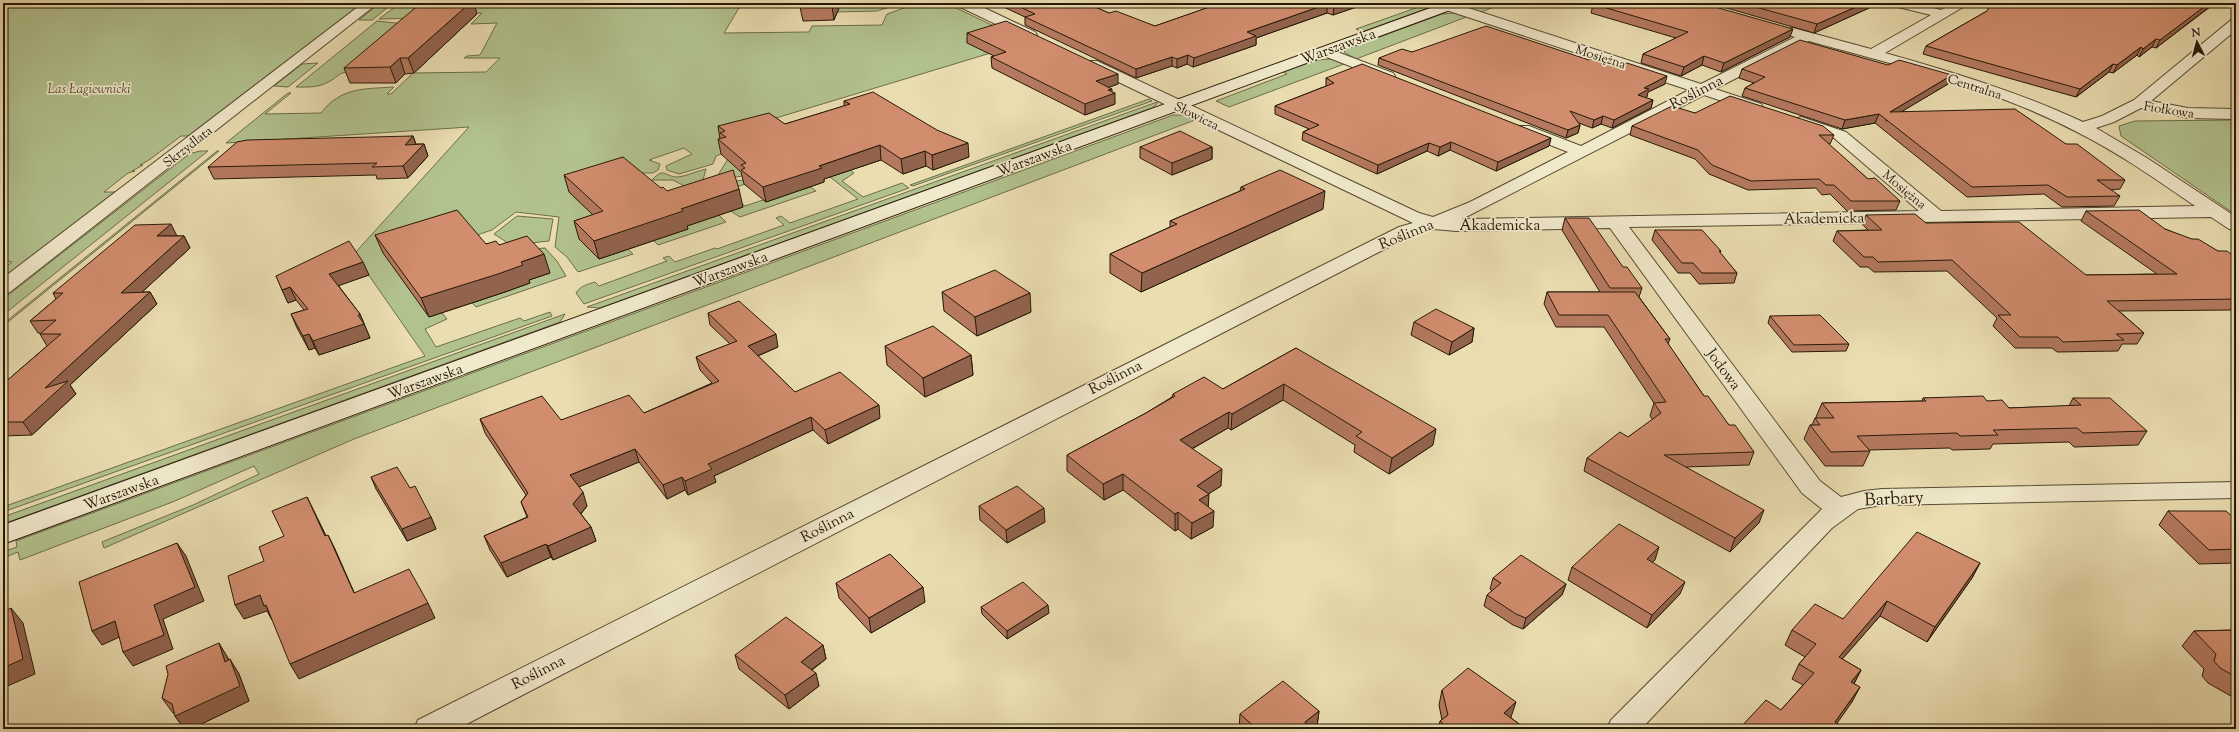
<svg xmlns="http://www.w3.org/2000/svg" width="2239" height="732" viewBox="0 0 2239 732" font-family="'Sorts Mill Goudy',serif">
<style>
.green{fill:#b2c28e;stroke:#6c6e4a}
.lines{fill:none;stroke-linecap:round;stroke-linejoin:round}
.street-casing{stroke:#574a31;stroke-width:2}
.secondary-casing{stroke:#261907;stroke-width:2}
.street{fill:#f1e9cc;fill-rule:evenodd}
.secondary{fill:#f1e9cc;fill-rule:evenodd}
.wall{fill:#b4795f;stroke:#261907}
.shaded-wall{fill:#92634d;stroke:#261907}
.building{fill:#d18d6e;stroke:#261907}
.labels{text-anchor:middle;stroke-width:3.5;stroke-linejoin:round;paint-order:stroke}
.far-street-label{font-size:13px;fill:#261907;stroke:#f1e9cc}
.far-park-label{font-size:13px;font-style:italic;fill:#504c30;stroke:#f1e9cc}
.street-label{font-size:15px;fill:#261907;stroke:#f1e9cc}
.near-street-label{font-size:18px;fill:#261907;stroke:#f1e9cc}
</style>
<rect width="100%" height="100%" fill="#eaddb0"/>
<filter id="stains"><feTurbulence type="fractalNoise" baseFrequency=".005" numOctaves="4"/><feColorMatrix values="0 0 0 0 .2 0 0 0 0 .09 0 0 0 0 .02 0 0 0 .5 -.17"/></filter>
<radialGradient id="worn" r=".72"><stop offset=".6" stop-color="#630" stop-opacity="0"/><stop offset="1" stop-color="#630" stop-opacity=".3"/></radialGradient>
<g class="green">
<path d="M 3,3 L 362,3 L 188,136 L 181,136 L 149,160 L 140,165 L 143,165 L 132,171 L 135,171 L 128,173 L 104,192 L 115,192 L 3,278 L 3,269 L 12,262 L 7,261 L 3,265 Z"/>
<path d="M 380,3 L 393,3 L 372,20 L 359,20 Z"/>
<path d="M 400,3 L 742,3 L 724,33 L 809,32 L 812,26 L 882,25 L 887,14 L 918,3 L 946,3 L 1027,42 L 776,118 L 854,173 L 842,181 L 863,197 L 902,183 L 909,188 L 584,304 L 576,293 C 580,286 588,284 595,282 L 599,286 L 667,261 L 663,258 L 669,256 L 675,262 L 715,248 L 717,249 L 784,225 L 776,218 L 781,216 L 790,223 L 858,199 L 830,177 L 721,154 L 716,156 L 713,164 L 679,174 L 667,170 L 666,166 L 692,154 L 684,148 L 649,160 L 660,164 L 658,170 L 653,173 L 634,173 L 569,192 L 587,209 L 593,207 L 611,224 L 579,239 L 584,244 L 628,249 L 633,254 L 578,272 L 567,257 L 555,247 L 559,217 L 516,212 L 492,230 L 471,237 L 442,313 L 447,319 L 425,329 L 436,347 L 520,318 L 524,321 L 550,312 L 552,316 L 3,512 L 3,507 L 425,356 L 354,254 L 469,127 L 226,143 L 288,93 L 291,93 L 265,114 L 321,113 C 341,87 364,89 394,87 L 387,94 L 391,94 L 413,73 L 486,72 L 500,58 L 464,58 L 467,56 L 480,55 L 497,23 L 471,24 L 482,13 L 425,14 L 420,18 L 379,19 Z"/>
<path d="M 841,3 L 903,3 L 877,11 L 837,12 Z"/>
<path d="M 1430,3 L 1442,3 L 1362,32 L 1356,29 Z"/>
<path d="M 1470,3 L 1504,3 L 1479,13 L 1467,7 L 1467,5 Z"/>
<path d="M 1453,13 L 1469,16 L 1356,59 L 1344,52 L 1347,49 L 1442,14 Z"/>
<path d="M 377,21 L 404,24 L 348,72 C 339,72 336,79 328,82 C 318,88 307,87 296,87 Z"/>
<path d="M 1332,59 L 1344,64 L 1229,107 L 1216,101 L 1287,74 L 1283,72 L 1316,60 Z"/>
<path d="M 318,63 L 288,87 L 274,86 L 302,64 Z"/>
<path d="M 1149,99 L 1152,101 L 913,186 L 910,185 Z"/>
<path d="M 1157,102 L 1157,104 L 1152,108 L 600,308 L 587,307 Z"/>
<path d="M 1173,115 L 1184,115 L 1195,120 L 354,439 L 104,548 L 102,542 L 193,505 L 259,474 L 254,466 L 175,501 L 20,560 L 18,552 L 3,558 L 3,552 L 17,547 L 16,541 Z"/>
<path d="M 2236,120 L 2236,215 L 2121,136 L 2119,126 L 2135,121 Z"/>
<path d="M 200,151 L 208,151 L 3,315 L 3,299 L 189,154 Z"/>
<path d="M 217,151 L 219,151 L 3,326 L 3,324 Z"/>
<path d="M 728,159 L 748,175 L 725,179 L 718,175 Z"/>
<path d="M 706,169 L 703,180 L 694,191 L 673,180 L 652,180 C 665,166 664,177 678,177 C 687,176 697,171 706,169 Z"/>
<path d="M 744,180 L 748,183 L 725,191 L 745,206 L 763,200 L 766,202 L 800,187 L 804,189 L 811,187 L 816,191 L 740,217 L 721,205 L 716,184 Z"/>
<path d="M 707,204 L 726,222 L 658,245 L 651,238 L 685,227 Z"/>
<path d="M 517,216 L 553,219 L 549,241 L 511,245 L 494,234 Z"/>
<path d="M 545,248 L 557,261 L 566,276 L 476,307 L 472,303 L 529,283 L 510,251 Z"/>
<path d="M 565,314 L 560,322 L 3,524 L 3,517 Z"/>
</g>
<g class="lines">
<g class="street-casing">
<g id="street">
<path d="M 363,3 L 378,3 L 10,292 L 3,294 L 3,278 Z"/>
<path d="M 956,3 L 974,3 L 1035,32 L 1037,35 L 1030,39 L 1025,38 L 958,6 Z"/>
<path d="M 1443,3 L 1453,3 L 1701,84 L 1795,37 L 1788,35 L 1786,32 L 1788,29 L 1793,28 L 1871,49 L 1931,15 L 1894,6 L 1892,3 L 1915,3 L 1941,10 L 1953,3 L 1970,3 L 1885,53 C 1952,72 2019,92 2083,122 L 2102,116 L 2134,100 L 2231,20 L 2236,19 L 2236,30 L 2151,101 L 2188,108 L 2236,109 L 2236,119 L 2188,118 L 2141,108 L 2114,122 L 2096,128 L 2147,158 L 2236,217 L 2236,231 L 2229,229 L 2211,217 L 1629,227 L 1820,481 L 1841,497 L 1864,491 L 1882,489 L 2236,482 L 2236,498 L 1882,505 L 1858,509 L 1832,528 L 1641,729 L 1607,729 L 1611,720 L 1822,509 L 1802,493 L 1610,228 L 1456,231 L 1434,229 L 1413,235 L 1373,255 L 457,729 L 414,729 L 418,720 L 1359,247 L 1399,227 L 1413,223 L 1087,67 L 1085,64 L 1087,61 L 1097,61 L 1419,213 L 1433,217 L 1470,202 L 1568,152 L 1517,132 L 1515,129 L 1517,126 L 1529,126 L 1581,146 L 1689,90 L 1443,9 L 1441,6 ZM 1809,41 C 1899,66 1993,88 2077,132 C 2119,153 2157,180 2195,206 L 1941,211 L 1846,132 L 1801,117 L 1795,119 L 1793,122 L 1795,125 L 1834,138 L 1919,211 L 1462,219 L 1704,95 L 1749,110 L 1761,110 L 1763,107 L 1761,104 L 1715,89 Z"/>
<path d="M 1324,47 L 1393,73 L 1395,76 L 1393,79 L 1383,79 L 1319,54 L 1317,51 Z"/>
</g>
</g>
<g class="secondary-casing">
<path id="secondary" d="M 1444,3 L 1463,3 L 1461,6 L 3,544 L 3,525 Z"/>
</g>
<use href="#street" class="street"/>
<use href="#secondary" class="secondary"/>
</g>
<g class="wall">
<path d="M 803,3 L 841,3 L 834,20 L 803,21 L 800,7 Z"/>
<path d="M 995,3 L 1086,3 L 1109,13 L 1155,26 L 1207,8 L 1196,3 L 1368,3 L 1333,15 L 1327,13 L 1256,38 L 1256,45 L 1193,67 L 1187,64 L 1177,68 L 1172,66 L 1136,78 L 1025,25 L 1025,17 Z"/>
<path d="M 1588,3 L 1701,3 L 1790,37 L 1721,72 L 1702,65 L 1681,76 L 1641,63 L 1643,54 L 1676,38 L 1591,13 L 1593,5 Z"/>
<path d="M 1709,3 L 1880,3 L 1814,33 Z"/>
<path d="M 2214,4 L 2156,48 L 2152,47 L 2139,57 L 2137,55 L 2113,73 L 2109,72 L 2076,97 L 1923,54 L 1926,46 L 1987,11 Z"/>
<path d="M 477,14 L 414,73 L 405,74 L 396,83 L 350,83 L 344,68 Z"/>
<path d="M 967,33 L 1118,84 L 1109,87 L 1115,104 L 1085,115 L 992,68 L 991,57 L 994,56 L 967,43 Z"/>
<path d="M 1412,52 L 1589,60 L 1624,64 L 1665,84 L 1648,92 L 1646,98 L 1653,100 L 1651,108 L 1612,128 L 1601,124 L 1592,128 L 1579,123 L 1580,125 L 1578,133 L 1566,138 L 1378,65 L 1379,58 Z"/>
<path d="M 1742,69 L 1948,84 L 1902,111 L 2066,144 L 2125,180 L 2120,189 L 2110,190 L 2120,196 L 2114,206 L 2062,207 L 2044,194 L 1967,197 L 1875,123 L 1842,129 L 1742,96 L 1745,88 L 1754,83 L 1739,78 Z"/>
<path d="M 1326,78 L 1551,138 L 1549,146 L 1496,171 L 1450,150 L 1438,156 L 1427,151 L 1377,174 L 1302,140 L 1303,132 L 1309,129 L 1275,114 L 1275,106 L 1326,86 Z"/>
<path d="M 844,101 L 969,157 L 933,170 L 926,166 L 903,174 L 881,160 L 824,179 L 824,182 L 766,202 L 744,184 L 741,172 L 721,154 L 718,139 L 720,139 L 718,126 L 785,124 L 844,106 Z"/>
<path d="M 1695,113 L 1834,135 L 1830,144 L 1828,144 L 1868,179 L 1900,201 L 1896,210 L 1847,211 L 1830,194 L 1822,195 L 1816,188 L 1748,190 L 1709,174 L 1695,159 L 1630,135 L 1632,126 Z"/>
<path d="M 413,136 L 416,144 L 424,144 L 428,156 L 408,178 L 377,179 L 376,175 L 214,179 L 208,167 Z"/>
<path d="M 1140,147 L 1212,147 L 1212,159 L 1172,175 L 1140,158 Z"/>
<path d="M 564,175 L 661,188 L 667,191 L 743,207 L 687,226 L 688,229 L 599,259 L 579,239 L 574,221 L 593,215 L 569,192 Z"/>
<path d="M 1241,187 L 1323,209 L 1141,292 L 1110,273 L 1110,254 L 1170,227 L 1170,221 L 1240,191 Z"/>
<path d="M 2086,211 L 2165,229 L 2218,251 L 2236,258 L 2236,313 L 2231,310 L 2119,311 L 2144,333 L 2137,344 L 2122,344 L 2118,351 L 2057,352 L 2052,348 L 2015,348 L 1993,326 L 1997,318 L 1947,271 L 1874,272 L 1868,267 L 1860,267 L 1833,241 L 1837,231 L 1868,230 L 1862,224 L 1866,215 L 1926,223 L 2086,275 L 2157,274 L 2081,221 Z"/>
<path d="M 1565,218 L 1623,267 L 1642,288 L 1639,297 L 1670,339 L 1668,344 L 1704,396 L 1729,425 L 1754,452 L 1749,465 L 1686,467 L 1759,523 L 1730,552 L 1584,471 L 1587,458 L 1628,437 L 1653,420 L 1650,416 L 1654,403 L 1604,327 L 1556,327 L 1544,304 L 1547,292 L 1600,292 L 1562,230 Z"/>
<path d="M 1655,230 L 1721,251 L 1720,253 L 1737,273 L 1734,283 L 1699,284 L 1690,273 L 1678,273 L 1652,240 Z"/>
<path d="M 375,235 L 499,245 L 550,273 L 529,280 L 530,283 L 505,292 L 429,317 L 383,253 Z"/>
<path d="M 177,236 L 184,236 L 190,248 L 142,292 L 150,292 L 157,304 L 70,385 L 76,394 L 32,435 L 3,436 L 3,384 L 47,346 L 40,334 L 40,333 L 38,333 L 30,321 L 56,299 L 53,293 Z"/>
<path d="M 369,275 L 338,285 L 360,314 L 370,338 L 319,355 L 315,348 L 309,350 L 297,328 L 291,314 L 304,310 L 296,300 L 288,303 L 276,276 Z"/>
<path d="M 942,292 L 1031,312 L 977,336 L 944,311 Z"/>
<path d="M 708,313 L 778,347 L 758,356 L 795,392 L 880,418 L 828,444 L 813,430 L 714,476 L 716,482 L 688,495 L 685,490 L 667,499 L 639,462 L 578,487 L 587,506 L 581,514 L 591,527 L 596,541 L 553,560 L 551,557 L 507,577 L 490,550 L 484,536 L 527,517 L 521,502 L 526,495 L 485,433 L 480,419 L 561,420 L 644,413 L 712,383 L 700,370 L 696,357 L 730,344 L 710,325 Z"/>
<path d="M 1770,316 L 1849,344 L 1846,351 L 1792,352 L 1768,323 Z"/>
<path d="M 1414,322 L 1474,328 L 1472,342 L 1449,355 L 1411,335 Z"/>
<path d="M 885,346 L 971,355 L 973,375 L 925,397 L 887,365 Z"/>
<path d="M 1296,348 L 1433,445 L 1389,474 L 1354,452 L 1355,445 L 1283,400 L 1231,430 L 1228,428 L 1192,449 L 1221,486 L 1208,494 L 1208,506 L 1213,527 L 1191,539 L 1178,529 L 1175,531 L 1123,490 L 1104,500 L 1067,471 L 1067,455 L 1146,413 L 1172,397 L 1173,394 L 1223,389 Z"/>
<path d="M 1923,398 L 1987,401 L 2009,408 L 2069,406 L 2073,398 L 2147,431 L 2138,445 L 2074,447 L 2069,442 L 1993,444 L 1990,449 L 1952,450 L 1950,448 L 1868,450 L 1870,451 L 1863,466 L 1825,466 L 1804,439 L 1810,425 L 1812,425 L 1815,418 L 1817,418 L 1816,417 L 1822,403 L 1922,401 Z"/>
<path d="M 371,477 L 410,488 L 431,517 L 436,529 L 407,541 L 376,489 Z"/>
<path d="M 979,506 L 1045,522 L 1007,543 L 980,520 Z"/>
<path d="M 2168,511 L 2236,520 L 2236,563 L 2199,564 L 2159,525 Z"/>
<path d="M 1655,560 L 1652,562 L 1680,594 L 1647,628 L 1568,580 L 1572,567 Z"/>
<path d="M 1980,563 L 1972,578 L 1927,642 L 1880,616 L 1842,659 L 1861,670 L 1854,684 L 1852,702 L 1781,710 L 1803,685 L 1792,679 L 1799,664 L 1805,657 L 1785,645 L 1792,630 L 1843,619 Z"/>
<path d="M 1493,578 L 1566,584 L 1562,595 L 1523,629 L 1513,625 L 1484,606 L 1487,595 L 1492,591 L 1490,589 Z"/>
<path d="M 836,583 L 925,602 L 871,633 L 839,598 Z"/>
<path d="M 981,607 L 1049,613 L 1007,639 L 982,614 Z"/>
<path d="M 2236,630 L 2236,699 L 2208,683 L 2202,676 L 2204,669 L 2182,646 L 2194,631 Z"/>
<path d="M 823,645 L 826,659 L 812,670 L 819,686 L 789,709 L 739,669 L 735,655 Z"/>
<path d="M 228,658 L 239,674 L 249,701 L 191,729 L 184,729 L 175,716 L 175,714 L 173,713 L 162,698 Z"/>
<path d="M 1442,690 L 1511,717 L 1511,718 L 1526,729 L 1438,729 L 1440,721 L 1442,720 L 1439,705 Z"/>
<path d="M 1319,711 L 1317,726 L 1314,729 L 1239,729 L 1240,714 Z"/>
</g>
<g class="shaded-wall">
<path d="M 470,3 L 474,3 L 477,14 L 414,73 L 408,58 Z"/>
<path d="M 833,3 L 841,3 L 834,20 L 832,7 Z"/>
<path d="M 1345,3 L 1368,3 L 1333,15 L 1334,7 Z"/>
<path d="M 1865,3 L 1880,3 L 1814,33 L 1817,24 Z"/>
<path d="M 2209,3 L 2214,3 L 2156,48 L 2160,40 Z"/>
<path d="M 1327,4 L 1327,13 L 1256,38 L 1256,45 L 1193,67 L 1194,58 L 1247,32 Z"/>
<path d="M 1793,29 L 1790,37 L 1721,72 L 1724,63 Z"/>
<path d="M 2156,39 L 2152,47 L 2139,57 L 2143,49 Z"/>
<path d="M 2141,47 L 2137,55 L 2113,73 L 2117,65 Z"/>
<path d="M 1188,55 L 1187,64 L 1177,68 L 1177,59 Z"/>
<path d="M 1704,56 L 1702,65 L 1681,76 L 1684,67 Z"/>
<path d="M 1172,57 L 1172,66 L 1136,78 L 1136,69 Z"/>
<path d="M 400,58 L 405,74 L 396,83 L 390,67 Z"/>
<path d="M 2113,64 L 2109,72 L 2076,97 L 2080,89 Z"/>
<path d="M 1118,74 L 1118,84 L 1096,92 L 1096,81 Z"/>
<path d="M 1952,75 L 1948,84 L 1886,121 L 1890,112 Z"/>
<path d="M 1667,76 L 1665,84 L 1648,92 L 1647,97 L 1636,103 L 1638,95 L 1644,88 Z"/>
<path d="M 1112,89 L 1112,94 L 1115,93 L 1115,104 L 1085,115 L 1085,104 L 1108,90 Z"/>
<path d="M 1653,100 L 1651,108 L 1612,128 L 1614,120 Z"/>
<path d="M 1879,114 L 1875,123 L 1842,129 L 1845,120 Z"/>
<path d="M 1603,116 L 1601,124 L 1592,128 L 1594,120 Z"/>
<path d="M 1580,125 L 1578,133 L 1566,138 L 1568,130 Z"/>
<path d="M 413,136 L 417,148 L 405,145 Z"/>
<path d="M 1551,138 L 1549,146 L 1496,171 L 1498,162 Z"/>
<path d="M 1451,142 L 1450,150 L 1438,156 L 1440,147 Z"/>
<path d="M 968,143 L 969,157 L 933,170 L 932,155 Z"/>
<path d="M 1429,143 L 1427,151 L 1377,174 L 1378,165 Z"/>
<path d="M 424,144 L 428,156 L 408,178 L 403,166 Z"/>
<path d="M 880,145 L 881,160 L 824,179 L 824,182 L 766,202 L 763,187 L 819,166 Z"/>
<path d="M 1212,147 L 1212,159 L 1172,175 L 1172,163 Z"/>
<path d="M 925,151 L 926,166 L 903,174 L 901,159 Z"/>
<path d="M 739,189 L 743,207 L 687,226 L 688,229 L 599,259 L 594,241 L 681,209 Z"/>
<path d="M 1325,191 L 1323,209 L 1141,292 L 1142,273 Z"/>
<path d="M 171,224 L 177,236 L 157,236 Z"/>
<path d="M 184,236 L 190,248 L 128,305 L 121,293 Z"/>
<path d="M 544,254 L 550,273 L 529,280 L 530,283 L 505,292 L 429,317 L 421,298 L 521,262 Z"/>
<path d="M 363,262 L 369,275 L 335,287 L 329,274 Z"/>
<path d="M 290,287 L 296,300 L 288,303 L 282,290 Z"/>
<path d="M 150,292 L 157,304 L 70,385 L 76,394 L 32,435 L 23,422 L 45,388 Z"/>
<path d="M 1030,293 L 1031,312 L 977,336 L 975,317 Z"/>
<path d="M 360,314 L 370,338 L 319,355 L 313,341 Z"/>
<path d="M 1474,328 L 1472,342 L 1449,355 L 1452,342 Z"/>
<path d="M 309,334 L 315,348 L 309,350 L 303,336 Z"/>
<path d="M 776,334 L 778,347 L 750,359 L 748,346 Z"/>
<path d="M 971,355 L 973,375 L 925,397 L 923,378 Z"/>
<path d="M 1284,384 L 1283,400 L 1231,430 L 1232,414 Z"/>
<path d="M 879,405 L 880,418 L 828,444 L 825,430 Z"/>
<path d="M 1229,412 L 1228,428 L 1179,456 L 1180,440 Z"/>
<path d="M 811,417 L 813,430 L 714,476 L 716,482 L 688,495 L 685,481 L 708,464 Z"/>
<path d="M 1436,429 L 1433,445 L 1389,474 L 1392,458 Z"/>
<path d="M 635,449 L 639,462 L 574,489 L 570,475 Z"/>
<path d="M 1222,469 L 1221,486 L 1196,502 L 1197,486 Z"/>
<path d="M 1123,474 L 1123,490 L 1104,500 L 1103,484 Z"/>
<path d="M 682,477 L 685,490 L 667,499 L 663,485 Z"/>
<path d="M 583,492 L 587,506 L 578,517 L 573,504 Z"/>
<path d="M 1209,494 L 1208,511 L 1199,500 Z"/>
<path d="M 307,497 L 314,511 L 333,550 L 325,536 Z"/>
<path d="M 1044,508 L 1045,522 L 1007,543 L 1006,530 Z"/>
<path d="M 1764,510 L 1759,523 L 1730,552 L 1735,538 Z"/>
<path d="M 1214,511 L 1213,527 L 1191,539 L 1192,523 Z"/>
<path d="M 1178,512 L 1178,529 L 1175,531 L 1175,514 Z"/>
<path d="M 431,517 L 436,529 L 407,541 L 402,529 Z"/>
<path d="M 591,527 L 596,541 L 553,560 L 548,546 Z"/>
<path d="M 328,535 L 335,549 L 361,608 L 354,593 Z"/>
<path d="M 177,543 L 186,556 L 204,601 L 163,619 L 173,649 L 133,666 L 123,652 L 154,605 Z"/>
<path d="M 546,544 L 551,557 L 507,577 L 501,563 Z"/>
<path d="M 1659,547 L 1655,560 L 1643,572 L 1647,559 Z"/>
<path d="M 1980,563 L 1972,578 L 1927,642 L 1935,627 Z"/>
<path d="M 1685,582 L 1680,594 L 1647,628 L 1652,615 Z"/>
<path d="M 1566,584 L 1562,595 L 1523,629 L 1526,618 Z"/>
<path d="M 923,587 L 925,602 L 871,633 L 869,618 Z"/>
<path d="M 260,595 L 266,605 L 272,620 L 267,611 L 244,619 L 235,605 Z"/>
<path d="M 1887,601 L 1880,616 L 1831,672 L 1839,657 Z"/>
<path d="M 428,603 L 435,618 L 299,679 L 290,664 Z"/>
<path d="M 1048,605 L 1049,613 L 1007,639 L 1007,631 Z"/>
<path d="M 11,608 L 23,623 L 35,674 L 3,688 L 3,668 Z"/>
<path d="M 115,621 L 124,635 L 102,645 L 92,631 Z"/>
<path d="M 219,643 L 228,658 L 235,677 L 225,662 Z"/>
<path d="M 823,645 L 826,659 L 804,675 L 801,662 Z"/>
<path d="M 230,659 L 239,674 L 249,701 L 191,729 L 184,729 L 175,716 Z"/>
<path d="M 1861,670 L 1853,685 L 1851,682 Z"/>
<path d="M 816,673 L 819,686 L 789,709 L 785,695 Z"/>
<path d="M 1860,687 L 1852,702 L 1833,729 L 1835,722 Z"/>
<path d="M 1516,702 L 1511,717 L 1500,728 L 1504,713 Z"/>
<path d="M 1319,711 L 1317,726 L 1314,729 L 1304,729 L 1305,722 Z"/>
</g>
<g class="building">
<path d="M 421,3 L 470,3 L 408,58 L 400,58 L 390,67 L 344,68 Z"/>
<path d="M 803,3 L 833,3 L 832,7 L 800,7 Z"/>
<path d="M 1012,3 L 1086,3 L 1109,13 L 1116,11 L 1155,26 L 1218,4 L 1217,3 L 1345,3 L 1334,7 L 1327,4 L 1247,32 L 1256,36 L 1194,58 L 1188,55 L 1177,59 L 1172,57 L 1136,69 L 1025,17 L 1035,14 Z"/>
<path d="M 1596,3 L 1701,3 L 1793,29 L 1724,63 L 1704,56 L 1684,67 L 1643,54 L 1688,32 L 1593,4 Z"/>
<path d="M 1741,3 L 1865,3 L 1817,24 Z"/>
<path d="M 1991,3 L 2209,3 L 2160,40 L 2156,39 L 2143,49 L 2141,47 L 2117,65 L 2113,64 L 2080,89 L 1926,46 L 1987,11 Z"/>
<path d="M 1006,21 L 1118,74 L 1096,81 L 1112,89 L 1108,90 L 1115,93 L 1085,104 L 991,57 L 1006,52 L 967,33 Z"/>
<path d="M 1486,26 L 1589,60 L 1595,56 L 1624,64 L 1627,63 L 1667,76 L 1644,88 L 1649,89 L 1638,95 L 1653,100 L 1614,120 L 1603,116 L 1594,120 L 1570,111 L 1580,125 L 1568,130 L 1379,58 L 1402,49 L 1412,52 Z"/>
<path d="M 1800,40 L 1888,65 L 1899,60 L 1952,75 L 1890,112 L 2015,109 L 2066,144 L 2077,144 L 2125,180 L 2097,180 L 2120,196 L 2067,197 L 2048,185 L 1972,187 L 1879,114 L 1845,120 L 1745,88 L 1765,77 L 1742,69 Z"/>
<path d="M 1362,64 L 1551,138 L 1498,162 L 1451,142 L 1440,147 L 1429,143 L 1378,165 L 1303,132 L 1319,125 L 1275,106 L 1334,83 L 1326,78 Z"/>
<path d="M 873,92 L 937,130 L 968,143 L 932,155 L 925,151 L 901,159 L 880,145 L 819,166 L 822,168 L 763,187 L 741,170 L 745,168 L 741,165 L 746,163 L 718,139 L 726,137 L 720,133 L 725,131 L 718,126 L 769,113 L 785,124 L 850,104 L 844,101 Z"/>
<path d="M 1730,96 L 1823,126 L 1834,135 L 1819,135 L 1868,179 L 1875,178 L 1900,201 L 1851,201 L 1834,185 L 1826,185 L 1819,179 L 1751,181 L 1712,165 L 1698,150 L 1632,126 L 1672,106 L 1695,113 Z"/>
<path d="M 1180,131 L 1212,147 L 1172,163 L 1140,147 Z"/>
<path d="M 413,136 L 405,145 L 424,144 L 403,166 L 372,167 L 377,163 L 208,167 L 237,142 L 247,140 Z"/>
<path d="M 623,157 L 661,188 L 663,187 L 667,191 L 733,170 L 739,189 L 681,209 L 683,211 L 594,241 L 574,221 L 603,211 L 564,175 Z"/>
<path d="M 1280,170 L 1325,191 L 1142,273 L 1110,254 L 1177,224 L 1170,221 L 1245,189 L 1241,187 Z"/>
<path d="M 457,210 L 486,244 L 496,241 L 499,245 L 527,236 L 544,254 L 521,262 L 523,265 L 498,274 L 421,298 L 375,235 Z"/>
<path d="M 2139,210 L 2165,229 L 2192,239 L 2198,239 L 2218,251 L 2227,251 L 2236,258 L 2236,299 L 2107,301 L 2144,333 L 2116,334 L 2124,340 L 2063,342 L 2058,337 L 2020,337 L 1998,315 L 2011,315 L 1952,260 L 1878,262 L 1873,257 L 1864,257 L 1837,231 L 1882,230 L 1866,215 L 1915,214 L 1926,223 L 2019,222 L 2086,275 L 2177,274 L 2086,211 Z"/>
<path d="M 1565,218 L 1589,218 L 1623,267 L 1627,267 L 1642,288 L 1610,288 Z"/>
<path d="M 171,224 L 157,236 L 184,236 L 121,293 L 150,292 L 45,388 L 68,381 L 23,422 L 3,422 L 3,384 L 61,334 L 40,334 L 56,320 L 30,321 L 63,293 L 53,293 L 135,225 Z"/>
<path d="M 1655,230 L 1702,230 L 1721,251 L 1719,251 L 1737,273 L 1702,273 L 1693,263 L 1682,263 Z"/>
<path d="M 349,241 L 363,262 L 329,274 L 360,314 L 358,315 L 364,324 L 313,341 L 309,334 L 303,336 L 291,314 L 308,309 L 290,287 L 282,290 L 276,276 Z"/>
<path d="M 995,270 L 1030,293 L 975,317 L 942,292 Z"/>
<path d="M 1547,292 L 1635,292 L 1670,339 L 1665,339 L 1704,396 L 1708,396 L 1729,425 L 1735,425 L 1754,452 L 1664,455 L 1764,510 L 1735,538 L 1587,458 L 1620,432 L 1628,437 L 1661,413 L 1654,403 L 1666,402 L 1608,315 L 1559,315 Z"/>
<path d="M 739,301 L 776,334 L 748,346 L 795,392 L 840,372 L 879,405 L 825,430 L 811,417 L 708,464 L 712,469 L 685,481 L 682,477 L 663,485 L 635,449 L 570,475 L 583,492 L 573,504 L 591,527 L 548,546 L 546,544 L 501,563 L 484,536 L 528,517 L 521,502 L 528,493 L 480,419 L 542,396 L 561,420 L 629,395 L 644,413 L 719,381 L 696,357 L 737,341 L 708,313 Z"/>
<path d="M 1436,309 L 1474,328 L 1452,342 L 1414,322 Z"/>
<path d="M 1820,315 L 1849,344 L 1794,345 L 1770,316 Z"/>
<path d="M 933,326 L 971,355 L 923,378 L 885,346 Z"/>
<path d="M 1296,348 L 1436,429 L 1392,458 L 1356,436 L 1362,432 L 1284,384 L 1232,414 L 1229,412 L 1180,440 L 1222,469 L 1197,486 L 1209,494 L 1199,500 L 1214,511 L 1192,523 L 1178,512 L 1175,514 L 1123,474 L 1103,484 L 1067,455 L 1146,413 L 1175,396 L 1173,394 L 1204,377 L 1223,389 Z"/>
<path d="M 1983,396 L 1987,401 L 2002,400 L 2009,408 L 2081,405 L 2073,398 L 2110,398 L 2147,431 L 2083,433 L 2077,428 L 1993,430 L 1998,435 L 1960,436 L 1957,433 L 1857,436 L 1870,451 L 1831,452 L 1810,425 L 1820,425 L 1815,418 L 1834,418 L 1822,403 L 1926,401 L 1923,398 Z"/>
<path d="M 397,467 L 410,488 L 415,486 L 431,517 L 402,529 L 371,477 Z"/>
<path d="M 1017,486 L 1044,508 L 1006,530 L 979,506 Z"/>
<path d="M 307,497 L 325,536 L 328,535 L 354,593 L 409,569 L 428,603 L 290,664 L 266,605 L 264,606 L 260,595 L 235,605 L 228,576 L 264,561 L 259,547 L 284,536 L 272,511 Z"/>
<path d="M 2168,511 L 2226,511 L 2236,520 L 2236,549 L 2209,550 Z"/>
<path d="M 1619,524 L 1659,547 L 1647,559 L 1685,582 L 1652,615 L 1572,567 Z"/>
<path d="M 1917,532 L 1980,563 L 1935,627 L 1887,601 L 1839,657 L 1861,670 L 1851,682 L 1860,687 L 1835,722 L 1846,729 L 1739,729 L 1766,700 L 1781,710 L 1814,673 L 1799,664 L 1816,644 L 1792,630 L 1815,604 L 1843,619 Z"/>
<path d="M 177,543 L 195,587 L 154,605 L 164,635 L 123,652 L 115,621 L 92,631 L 79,582 Z"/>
<path d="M 890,554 L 923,587 L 869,618 L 836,583 Z"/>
<path d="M 1521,555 L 1566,584 L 1526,618 L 1516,614 L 1487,595 L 1501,583 L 1493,578 Z"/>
<path d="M 1023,582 L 1048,605 L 1007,631 L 981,607 Z"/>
<path d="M 11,608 L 23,659 L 3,668 L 3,612 Z"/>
<path d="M 786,617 L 823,645 L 801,662 L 816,673 L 785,695 L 735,655 Z"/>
<path d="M 2236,630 L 2236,677 L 2220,668 L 2214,661 L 2216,654 L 2194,631 Z"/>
<path d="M 219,643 L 225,662 L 230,659 L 240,686 L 175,716 L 172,704 L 162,698 L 168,674 L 166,666 Z"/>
<path d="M 1468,668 L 1516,702 L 1504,713 L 1526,729 L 1449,729 L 1440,721 L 1448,715 L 1442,690 Z"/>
<path d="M 1283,681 L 1319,711 L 1305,722 L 1308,729 L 1257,729 L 1240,714 Z"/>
</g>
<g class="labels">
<g class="far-street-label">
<text transform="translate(1601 56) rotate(18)" y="5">Mosiężna</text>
<text transform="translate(1975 86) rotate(18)" y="5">Centralna</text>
<text transform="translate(2169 109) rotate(9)" y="5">Fiołkowa</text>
<text transform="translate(1197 115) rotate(26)" y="5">Słowicza</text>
<text transform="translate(187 146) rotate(-38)" y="5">Skrzydlata</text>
<text transform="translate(1905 189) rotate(40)" y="5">Mosiężna</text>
</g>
<g class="far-park-label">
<text x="89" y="93">Las Łagiewnicki</text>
</g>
<g class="street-label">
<text transform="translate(1338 46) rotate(-20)" y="5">Warszawska</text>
<text transform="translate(1696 92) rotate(-27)" y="5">Roślinna</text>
<text transform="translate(1034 158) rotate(-20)" y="5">Warszawska</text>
<text transform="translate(1824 218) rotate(-1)" y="5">Akademicka</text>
<text x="1500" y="230">Akademicka</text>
<text transform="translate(1406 234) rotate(-22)" y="5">Roślinna</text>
<text transform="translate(730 269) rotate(-20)" y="5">Warszawska</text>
<text transform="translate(1724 369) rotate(54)" y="5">Jodowa</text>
<text transform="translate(1115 377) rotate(-27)" y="5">Roślinna</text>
<text transform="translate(425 381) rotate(-20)" y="5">Warszawska</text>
<text transform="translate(121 492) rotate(-20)" y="5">Warszawska</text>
<text transform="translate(827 525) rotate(-27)" y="5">Roślinna</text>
<text transform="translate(538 672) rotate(-27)" y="5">Roślinna</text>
</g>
<g class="near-street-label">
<text transform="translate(1894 498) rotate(-3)" y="6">Barbary</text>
</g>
</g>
<rect width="2239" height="732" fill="none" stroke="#eaddb0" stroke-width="16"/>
<rect x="4" y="4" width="2231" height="724" fill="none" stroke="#261907" stroke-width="2"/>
<rect x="8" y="8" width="2223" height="716" fill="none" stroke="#261907"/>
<g transform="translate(2197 42) rotate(354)" stroke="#f1e9cc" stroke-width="3" paint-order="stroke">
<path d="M0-3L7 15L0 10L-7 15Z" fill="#261907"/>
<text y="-6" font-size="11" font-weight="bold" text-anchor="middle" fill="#261907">N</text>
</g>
<rect width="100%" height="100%" filter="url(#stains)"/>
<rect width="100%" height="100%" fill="url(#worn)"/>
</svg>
